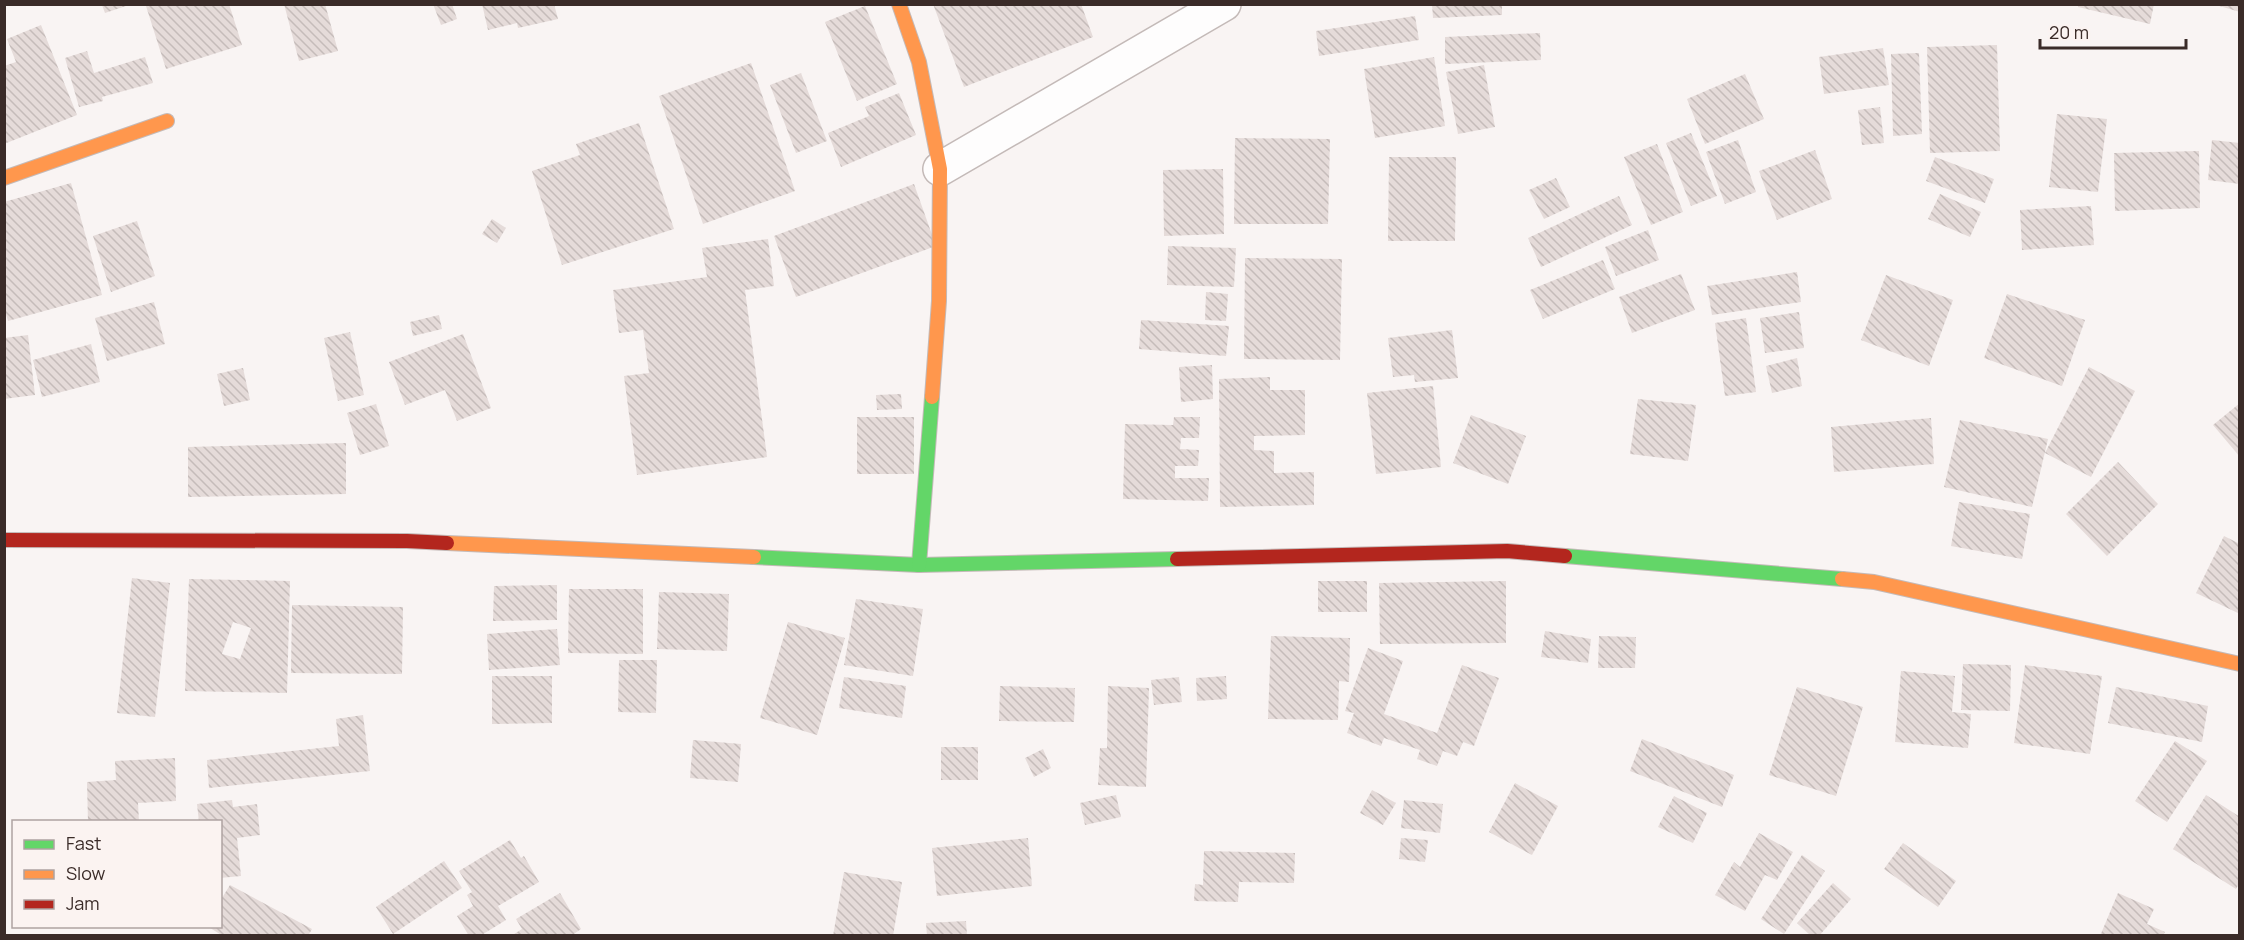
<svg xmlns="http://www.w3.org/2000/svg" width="2244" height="940" viewBox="0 0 2244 940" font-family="Manrope,sans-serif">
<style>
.building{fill:url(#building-back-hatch);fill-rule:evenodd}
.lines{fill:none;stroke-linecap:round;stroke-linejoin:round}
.street-casing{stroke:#c4bab8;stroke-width:36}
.fast-casing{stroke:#c4bab8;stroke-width:16}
.slow-casing{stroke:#c4bab8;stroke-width:16}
.jam-casing{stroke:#c4bab8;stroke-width:16}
.street{stroke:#fefdfd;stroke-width:33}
.fast{stroke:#63d668;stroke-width:14}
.slow{stroke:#ff974d;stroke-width:14}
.jam{stroke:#b3261e;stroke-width:14}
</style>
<defs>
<pattern id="building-back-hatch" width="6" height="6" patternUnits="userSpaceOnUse" patternTransform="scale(1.5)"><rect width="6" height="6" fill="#e5dbd9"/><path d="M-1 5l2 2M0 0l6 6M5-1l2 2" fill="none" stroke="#c5bcba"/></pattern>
</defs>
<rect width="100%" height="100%" fill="#f9f4f3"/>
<g class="building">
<path d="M 151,4 L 229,4 L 242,45 L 166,69 L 146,6 Z"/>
<path d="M 284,4 L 325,4 L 338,51 L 299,61 Z"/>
<path d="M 433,4 L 452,4 L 457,19 L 441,25 Z"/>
<path d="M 482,4 L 554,4 L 558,19 L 518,28 L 517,23 L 488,30 Z"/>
<path d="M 933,4 L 1081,4 L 1093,37 L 964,87 Z"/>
<path d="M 1432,4 L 1502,4 L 1502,15 L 1433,18 Z"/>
<path d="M 2078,4 L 2154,4 L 2150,24 L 2078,7 Z"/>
<path d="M 2216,4 L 2240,4 L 2240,12 L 2216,5 Z"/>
<path d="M 102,5 L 129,5 L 105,13 Z"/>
<path d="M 865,6 L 897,84 L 857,101 L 825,22 Z"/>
<path d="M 1415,16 L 1419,40 L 1319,56 L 1316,31 Z"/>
<path d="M 41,25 L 77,115 L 4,144 L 4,66 L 16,62 L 7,39 Z"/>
<path d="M 1540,33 L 1541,60 L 1445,64 L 1445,37 Z"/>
<path d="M 1997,45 L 2000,151 L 1930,153 L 1927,47 Z"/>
<path d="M 1883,48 L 1889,85 L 1824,94 L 1819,57 Z"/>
<path d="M 87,51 L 94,73 L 145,57 L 153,83 L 102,97 L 103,101 L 79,107 L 65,58 Z"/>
<path d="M 1919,53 L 1922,134 L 1893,136 L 1891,54 Z"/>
<path d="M 1434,57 L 1445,126 L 1375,138 L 1364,69 Z"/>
<path d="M 751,63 L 795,191 L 703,224 L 659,96 Z"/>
<path d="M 1484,65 L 1495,127 L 1458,134 L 1446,72 Z"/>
<path d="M 801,73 L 827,141 L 796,153 L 770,85 Z"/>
<path d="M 1745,74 L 1764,119 L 1705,144 L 1687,99 Z"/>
<path d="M 899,93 L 916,135 L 841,167 L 828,133 L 869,116 L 865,107 Z"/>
<path d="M 1880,107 L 1884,143 L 1862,145 L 1858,110 Z"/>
<path d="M 2057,114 L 2107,119 L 2098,192 L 2049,187 Z"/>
<path d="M 639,123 L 674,229 L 562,265 L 532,171 L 580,155 L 576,144 Z"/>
<path d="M 1691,133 L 1717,196 L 1691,206 L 1666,143 Z"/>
<path d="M 1235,138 L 1330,139 L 1328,224 L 1234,224 Z"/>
<path d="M 1738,140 L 1756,192 L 1725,204 L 1706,152 Z"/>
<path d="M 2212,140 L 2240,143 L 2240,184 L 2208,180 Z"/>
<path d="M 1657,144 L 1683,212 L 1651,225 L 1624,157 Z"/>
<path d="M 1815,150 L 1832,199 L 1777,220 L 1759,171 Z"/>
<path d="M 2199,151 L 2200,208 L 2115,211 L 2114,153 Z"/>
<path d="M 1389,157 L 1456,157 L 1455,241 L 1388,241 Z"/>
<path d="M 1935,157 L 1994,179 L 1985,203 L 1926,181 Z"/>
<path d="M 1223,169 L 1224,234 L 1164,236 L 1163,170 Z"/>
<path d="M 1556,178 L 1570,207 L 1544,219 L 1529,190 Z"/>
<path d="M 71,183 L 102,295 L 8,321 L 4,308 L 4,202 Z"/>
<path d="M 914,184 L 936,246 L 796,297 L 774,236 Z"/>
<path d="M 1940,194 L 1981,212 L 1970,237 L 1928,219 Z"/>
<path d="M 1619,196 L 1632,225 L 1541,267 L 1528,238 Z"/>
<path d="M 2091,206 L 2094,245 L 2022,250 L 2020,210 Z"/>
<path d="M 492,219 L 506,228 L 497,243 L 482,234 Z"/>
<path d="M 137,221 L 155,276 L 111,292 L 93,236 Z"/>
<path d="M 1648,230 L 1659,260 L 1616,276 L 1605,247 Z"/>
<path d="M 768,239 L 774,286 L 745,290 L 767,457 L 637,475 L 624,376 L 649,373 L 643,330 L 619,333 L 613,290 L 707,277 L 702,248 Z"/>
<path d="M 1168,246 L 1236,248 L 1234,287 L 1167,285 Z"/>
<path d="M 1245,258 L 1342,259 L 1340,360 L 1244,359 Z"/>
<path d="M 1603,260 L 1615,289 L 1543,319 L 1530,290 Z"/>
<path d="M 1797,272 L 1801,302 L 1712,315 L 1707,286 Z"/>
<path d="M 1681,274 L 1695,310 L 1632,333 L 1619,297 Z"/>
<path d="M 1886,275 L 1953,300 L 1929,366 L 1861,340 Z"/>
<path d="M 1206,292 L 1228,294 L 1226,321 L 1205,320 Z"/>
<path d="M 2007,294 L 2085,320 L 2062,386 L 1984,358 Z"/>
<path d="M 154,302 L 165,344 L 107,361 L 95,318 Z"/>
<path d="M 1799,312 L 1804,348 L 1765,353 L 1760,318 Z"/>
<path d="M 439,315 L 442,329 L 413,336 L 410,322 Z"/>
<path d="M 1746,318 L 1756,392 L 1725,396 L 1715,323 Z"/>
<path d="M 1141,320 L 1229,326 L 1226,356 L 1139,349 Z"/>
<path d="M 1452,330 L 1458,378 L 1415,382 L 1414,375 L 1393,377 L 1388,338 Z"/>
<path d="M 350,332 L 364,395 L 338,401 L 324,338 Z"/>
<path d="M 463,334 L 491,408 L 457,421 L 445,390 L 405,405 L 389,362 Z"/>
<path d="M 28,335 L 35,395 L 4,399 L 4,338 Z"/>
<path d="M 91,344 L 100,382 L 42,397 L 33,360 Z"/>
<path d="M 1797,358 L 1802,386 L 1772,393 L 1766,366 Z"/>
<path d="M 1212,365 L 1213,399 L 1181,402 L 1179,367 Z"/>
<path d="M 2089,367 L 2135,391 L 2091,477 L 2045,453 Z"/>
<path d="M 243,368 L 250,400 L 224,406 L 217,374 Z"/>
<path d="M 1270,377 L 1270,390 L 1305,390 L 1305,435 L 1254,436 L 1254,450 L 1274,451 L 1274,473 L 1314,472 L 1314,505 L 1220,507 L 1219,379 Z"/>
<path d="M 1433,386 L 1441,467 L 1376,474 L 1367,393 Z"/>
<path d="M 901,394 L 902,409 L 877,410 L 876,395 Z"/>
<path d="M 1638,399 L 1696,405 L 1688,461 L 1630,454 Z"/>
<path d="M 2240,403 L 2240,457 L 2213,425 Z"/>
<path d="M 376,404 L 389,446 L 360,455 L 347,413 Z"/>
<path d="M 1471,415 L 1526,436 L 1508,484 L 1453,463 Z"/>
<rect x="857" y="417" width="57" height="57"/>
<path d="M 1174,417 L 1200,417 L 1199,438 L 1181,438 L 1180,449 L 1199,450 L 1198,466 L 1175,466 L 1175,478 L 1209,478 L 1208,501 L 1123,499 L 1125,424 L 1173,425 Z"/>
<path d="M 1931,418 L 1934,464 L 1834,472 L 1831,427 Z"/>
<path d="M 1960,420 L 2048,439 L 2032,507 L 1944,487 Z"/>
<path d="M 346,443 L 346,494 L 188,497 L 188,447 Z"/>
<path d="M 2118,462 L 2158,504 L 2107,556 L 2066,514 Z"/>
<path d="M 1959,502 L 2030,514 L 2022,559 L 1951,546 Z"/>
<path d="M 2224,536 L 2240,544 L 2240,614 L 2196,593 Z"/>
<path d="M 132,578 L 170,583 L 155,717 L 117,713 Z"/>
<path d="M 189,579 L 290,581 L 287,693 L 185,691 ZM 233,622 L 251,628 L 240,659 L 222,654 Z"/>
<rect x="1318" y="581" width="49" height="31"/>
<path d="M 1506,581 L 1506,643 L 1380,644 L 1379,583 Z"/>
<path d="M 557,585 L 557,620 L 493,621 L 494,586 Z"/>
<path d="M 569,589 L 643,589 L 643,654 L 568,653 Z"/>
<path d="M 659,592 L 729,594 L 727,651 L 657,649 Z"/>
<path d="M 856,599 L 923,609 L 913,676 L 844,665 Z"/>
<path d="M 292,605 L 403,607 L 402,674 L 291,673 Z"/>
<path d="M 788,622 L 845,638 L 817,735 L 760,718 Z"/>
<path d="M 557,629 L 560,665 L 489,670 L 487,634 Z"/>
<path d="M 1545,631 L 1591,639 L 1588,663 L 1541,657 Z"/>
<path d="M 1271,636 L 1350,638 L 1349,682 L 1339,681 L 1338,720 L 1268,719 Z"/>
<path d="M 1599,636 L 1636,637 L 1635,668 L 1598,668 Z"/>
<path d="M 1368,648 L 1403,661 L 1384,714 L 1437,733 L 1462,665 L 1499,678 L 1474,746 L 1463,742 L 1457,756 L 1443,751 L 1437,766 L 1417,759 L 1420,750 L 1384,738 L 1381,746 L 1347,733 L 1354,713 L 1345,711 Z"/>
<path d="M 619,660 L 657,660 L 656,713 L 618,712 Z"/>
<path d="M 1963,664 L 2011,665 L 2010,711 L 1961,710 Z"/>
<path d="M 2025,665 L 2102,676 L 2090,754 L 2014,743 Z"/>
<path d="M 1901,671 L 1955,676 L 1952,712 L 1971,714 L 1968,748 L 1895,742 Z"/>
<path d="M 492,676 L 552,676 L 552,723 L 492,724 Z"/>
<path d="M 1226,676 L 1227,699 L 1197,701 L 1196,678 Z"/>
<path d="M 844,677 L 906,686 L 902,718 L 839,708 Z"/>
<path d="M 1179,677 L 1182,702 L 1154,705 L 1151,680 Z"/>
<path d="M 1000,686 L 1075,688 L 1074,722 L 999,721 Z"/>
<path d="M 1108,686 L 1149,688 L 1146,787 L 1098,785 L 1100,748 L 1107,748 Z"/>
<path d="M 1797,687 L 1863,707 L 1836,796 L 1769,775 Z"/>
<path d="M 2116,687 L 2208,706 L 2202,742 L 2108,723 Z"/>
<path d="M 363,715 L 370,771 L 209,788 L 207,760 L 339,746 L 336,719 Z"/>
<path d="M 1642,739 L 1734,775 L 1722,807 L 1630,771 Z"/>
<path d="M 693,740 L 741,744 L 738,782 L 690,778 Z"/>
<path d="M 2175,741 L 2207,761 L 2167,822 L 2135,801 Z"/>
<rect x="941" y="747" width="37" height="33"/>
<path d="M 1043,749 L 1051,768 L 1034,777 L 1025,758 Z"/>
<path d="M 175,758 L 176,801 L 138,803 L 139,822 L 88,822 L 87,782 L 116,780 L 115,761 Z"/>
<path d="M 1515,783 L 1558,806 L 1532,855 L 1489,832 Z"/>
<path d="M 1372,790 L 1396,803 L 1383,825 L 1360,813 Z"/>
<path d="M 1116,795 L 1121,817 L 1085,825 L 1080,803 Z"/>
<path d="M 2206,795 L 2240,817 L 2240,882 L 2236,889 L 2173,849 Z"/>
<path d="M 1674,796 L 1707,813 L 1693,843 L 1658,827 Z"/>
<path d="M 232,800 L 233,807 L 257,804 L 260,835 L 237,838 L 241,876 L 220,878 L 220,822 L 199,822 L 197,804 Z"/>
<path d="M 1404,800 L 1443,804 L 1440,833 L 1401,828 Z"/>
<path d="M 1759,833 L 1793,852 L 1777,880 L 1765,875 L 1745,911 L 1715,895 L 1734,862 L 1740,867 Z"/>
<path d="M 1028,838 L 1032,886 L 937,896 L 932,848 Z"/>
<path d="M 1401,838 L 1428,840 L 1425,862 L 1399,859 Z"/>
<path d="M 510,840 L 521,858 L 524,856 L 539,882 L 498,906 L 506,920 L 480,936 L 469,936 L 457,916 L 473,906 L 467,895 L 472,892 L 459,871 Z"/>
<path d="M 1903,843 L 1956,881 L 1938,907 L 1884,869 Z"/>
<path d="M 1204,851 L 1295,853 L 1294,883 L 1239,882 L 1238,902 L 1194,901 L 1195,884 L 1203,885 Z"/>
<path d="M 1802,855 L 1825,871 L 1784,934 L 1761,919 Z"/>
<path d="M 444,861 L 462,888 L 393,934 L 376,907 Z"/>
<path d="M 844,872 L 902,882 L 893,936 L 833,936 Z"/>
<path d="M 1833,883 L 1851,899 L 1819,936 L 1811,936 L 1797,923 Z"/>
<path d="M 230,885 L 312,929 L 308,936 L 223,936 L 207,926 L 220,926 L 220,901 Z"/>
<path d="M 560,893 L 581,929 L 571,936 L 511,936 L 522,929 L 516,919 Z"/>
<path d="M 2118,893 L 2154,909 L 2147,924 L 2165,932 L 2163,936 L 2100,936 Z"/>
<path d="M 966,921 L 967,936 L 927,936 L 926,923 Z"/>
</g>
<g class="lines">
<g class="street-casing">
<path id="street" d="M 940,169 L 1224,4"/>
</g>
<g class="fast-casing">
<g id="fast">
<path d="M 1565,556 L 1842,579"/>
<path d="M 754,557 L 919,565 L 1177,559"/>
<path d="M 919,565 L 932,397"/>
</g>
</g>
<g class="slow-casing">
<g id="slow">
<path d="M 899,4 L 919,62 L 940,169 L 939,301 L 932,397"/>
<path d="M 4,178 L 167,121"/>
<path d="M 447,543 L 754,557"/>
<path d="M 1842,579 L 1874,582 L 2240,664"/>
</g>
</g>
<g class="jam-casing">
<g id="jam">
<path d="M 4,540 L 407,541 L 447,543"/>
<path d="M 1177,559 L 1507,551 L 1565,556"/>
</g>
</g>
<use href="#street" class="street"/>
<use href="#fast" class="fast"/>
<use href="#slow" class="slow"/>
<use href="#jam" class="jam"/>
</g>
<rect width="2244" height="940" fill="none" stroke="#3a2b28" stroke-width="12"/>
<rect x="12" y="820" width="210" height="108" fill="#fbf3f1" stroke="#aea3a1" stroke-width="1.5"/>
<rect x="24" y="840" width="30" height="9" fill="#63d668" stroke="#aea3a1" stroke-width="1.5"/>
<text x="66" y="850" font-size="18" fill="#3a2b28">Fast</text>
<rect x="24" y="870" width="30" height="9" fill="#ff974d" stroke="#aea3a1" stroke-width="1.5"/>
<text x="66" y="880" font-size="18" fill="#3a2b28">Slow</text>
<rect x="24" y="900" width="30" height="9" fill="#b3261e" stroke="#aea3a1" stroke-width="1.5"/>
<text x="66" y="910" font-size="18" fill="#3a2b28">Jam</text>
<path d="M2040 39v9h146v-9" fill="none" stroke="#3a2b28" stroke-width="3"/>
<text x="2049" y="39" font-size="18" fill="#3a2b28" stroke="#fbf3f1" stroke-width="4.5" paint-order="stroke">20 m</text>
</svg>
